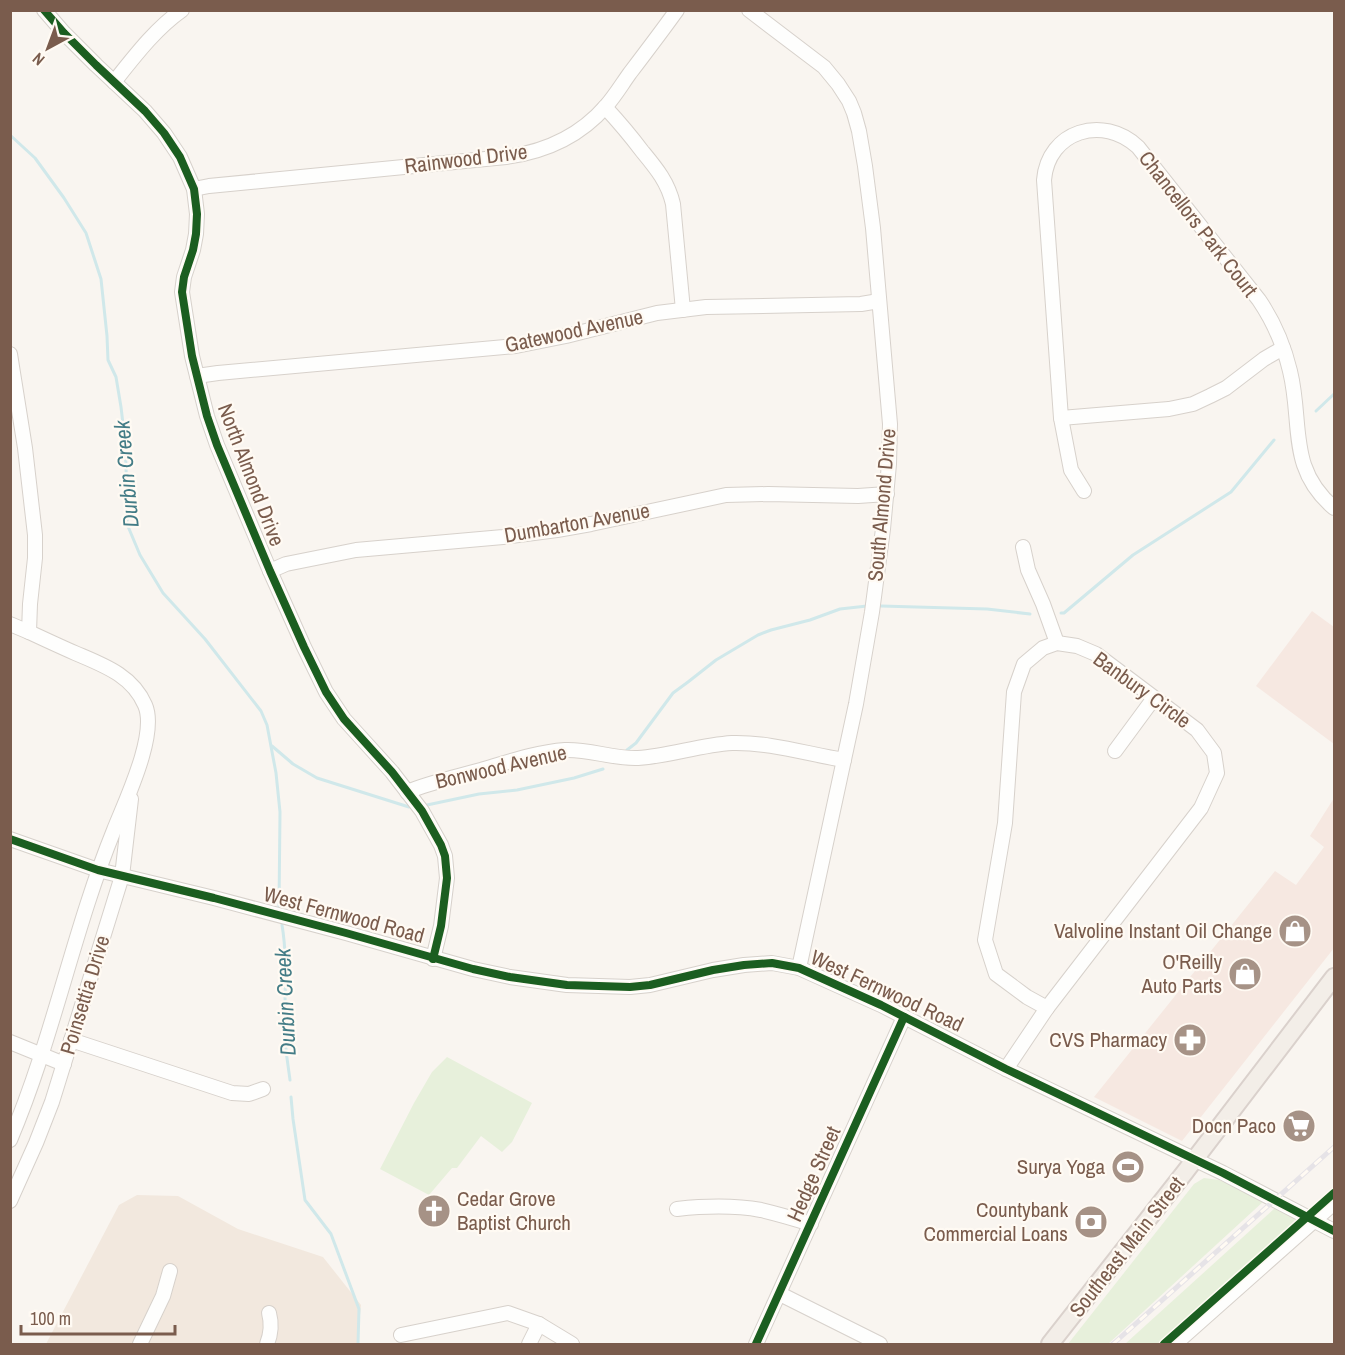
<svg xmlns="http://www.w3.org/2000/svg" width="1345" height="1355" viewBox="0 0 1345 1355" font-family="'Archivo Narrow',sans-serif">
<style>
.residential{fill:#f2e8de}
.commercial{fill:#f6e8e1}
.green{fill:#e7f0db}
.lines{fill:none;stroke-linecap:round;stroke-linejoin:round}
.stream{stroke:#d0e8ea;stroke-width:3}
.minor-casing{stroke:#d7d1cb;stroke-width:16}
.major-casing{stroke:#dad1cc;stroke-width:20}
.minor{stroke:#fefefd;stroke-width:14}
.major{stroke:#f3eee8;stroke-width:16}
.rail-casing{stroke:#e6e3e7;stroke-width:5}
.rail{stroke:#fffaf3;stroke-width:3;stroke-dasharray:9;stroke-linecap:butt}
.cycleway-casing{stroke:#fffaf3;stroke-width:11}
.cycleway{stroke:#1b5e20;stroke-width:8}
.labels{text-anchor:middle;stroke-width:4.5;stroke-linejoin:round;paint-order:stroke}
.street-label{font-size:21px;fill:#7a5c4d;stroke:#fffaf3}
.poi-label{font-size:21px;fill:#7a5c4d;stroke:#fffaf3;text-anchor:end}
.water-label{font-size:22px;font-style:italic;fill:#437c86;stroke:#fffaf3}
</style>
<rect width="100%" height="100%" fill="#f9f5f0"/>
<path class="residential" d="M 137,1195 L 178,1196 L 238,1229 L 323,1257 L 361,1305 L 357,1344 L 46,1344 L 119,1205 Z"/>
<g class="commercial">
<path d="M 1312,611 L 1334,627 L 1334,744 L 1256,686 Z"/>
<path d="M 1334,798 L 1334,948 L 1182,1141 L 1094,1097 L 1275,871 L 1296,885 L 1324,847 L 1310,836 Z"/>
</g>
<g class="green">
<path d="M 447,1057 L 532,1103 L 512,1142 L 502,1152 L 481,1136 L 457,1168 L 452,1168 L 429,1195 L 380,1169 L 414,1103 L 432,1072 Z"/>
<path d="M 1204,1178 L 1219,1180 L 1265,1200 L 1108,1344 L 1068,1344 L 1194,1184 Z"/>
<path d="M 1275,1208 L 1289,1212 L 1294,1216 L 1295,1220 L 1288,1229 L 1159,1344 L 1125,1344 Z"/>
</g>
<g class="lines">
<g class="stream">
<path d="M 10,135 L 35,158 L 64,198 L 86,233 L 101,279 L 107,336 L 108,360 L 116,377 L 121,407 L 125,441 L 127,495 L 127,524 L 140,555 L 163,593 L 205,639 L 261,711 L 267,725 L 276,773 L 280,812 L 279,907"/>
<path d="M 1316,411 L 1334,394"/>
<path d="M 881,606 L 987,609 L 1030,614"/>
<path d="M 1061,613 L 1064,613 L 1133,555 L 1231,492 L 1274,440"/>
<path d="M 272,746 L 293,764 L 317,778 L 409,807"/>
<path d="M 627,750 L 636,743 L 673,693 L 688,682 L 716,660 L 758,635 L 771,630 L 810,620 L 840,609 L 867,606"/>
<path d="M 427,805 L 479,794 L 517,790 L 574,778 L 603,769"/>
<path d="M 282,925 C 288,960 284,997 285,1033 C 285,1049 288,1064 290,1080"/>
<path d="M 291,1097 L 293,1119 L 305,1200 L 331,1234 L 359,1309 L 358,1344"/>
</g>
<g class="minor-casing">
<g id="minor">
<path d="M 44,10 L 64,33 L 96,65 L 145,111 L 164,133 L 180,157 L 194,189 L 197,214 L 196,234 L 193,250 L 184,277 L 182,292 L 192,356 L 207,416 L 217,445 L 270,571 L 304,647 L 326,692 L 344,719 L 392,772 L 422,811 L 441,845 L 445,856 L 447,878 L 441,926 L 433,959"/>
<path d="M 749,10 L 824,67 L 838,84 L 849,101 L 854,113 L 859,131 L 865,166 L 873,228 L 890,424 L 889,464 L 883,529 L 872,612 L 856,704 L 799,968"/>
<path d="M 114,82 C 134,57 155,29 182,10"/>
<path d="M 605,107 C 618,121 630,135 642,151 C 656,168 668,182 673,204 L 683,310"/>
<path d="M 194,189 L 209,186 L 506,157 C 544,152 580,136 606,106 C 615,96 622,84 630,73 C 646,52 662,31 677,10"/>
<path d="M 10,354 L 25,448 L 35,535 L 35,558 L 30,604 L 29,632 C 44,639 59,646 75,653 C 103,665 132,675 145,705 C 158,734 125,802 114,830 C 73,931 53,1039 10,1140"/>
<path d="M 197,376 L 218,373 L 516,346 L 566,336 L 657,313 L 706,307 L 861,304 L 879,301"/>
<path d="M 1061,418 L 1169,409 L 1193,404 L 1210,396 L 1226,388 L 1264,359 L 1283,348"/>
<path d="M 1084,491 L 1071,470 L 1061,418 L 1044,180 C 1048,131 1103,114 1138,147 L 1259,300 C 1274,322 1284,346 1290,371 C 1303,424 1287,468 1334,508"/>
<path d="M 1023,547 L 1028,570 L 1043,604 L 1057,643"/>
<path d="M 270,571 L 286,564 L 356,550 L 503,537 L 557,530 L 591,524 L 726,495 L 768,494 L 858,496 L 887,494"/>
<path d="M 10,624 L 29,632"/>
<path d="M 1057,643 L 1077,646 L 1096,654 L 1197,730 L 1214,753 L 1217,773 L 1201,808 L 1047,1008 L 1027,997 L 996,974 L 985,940 L 1005,823 L 1014,692 L 1024,664 L 1043,648 Z"/>
<path d="M 1115,751 L 1154,698"/>
<path d="M 407,792 C 431,782 456,777 481,770 C 508,762 537,752 565,750 C 590,749 613,759 638,758 C 669,756 700,745 732,743 C 770,742 807,754 844,760"/>
<path d="M 10,839 L 98,870 L 214,898 L 346,933 L 473,969 L 510,977 L 567,985 L 630,987 L 650,985 L 713,970 L 744,965 L 772,963 L 799,968 L 881,1005 L 1006,1069 L 1223,1173 L 1334,1231"/>
<path d="M 71,1040 L 232,1093 L 249,1094 L 263,1089"/>
<path d="M 10,1042 L 64,1064"/>
<path d="M 1006,1069 L 1047,1008"/>
<path d="M 10,1201 L 36,1143 L 52,1102 L 122,876 L 131,799"/>
<path d="M 677,1209 C 705,1206 733,1205 761,1210 C 778,1214 795,1219 811,1224"/>
<path d="M 780,1294 L 880,1344"/>
<path d="M 401,1335 L 508,1313 L 539,1324 L 572,1344"/>
<path d="M 140,1344 L 163,1296 L 170,1271"/>
<path d="M 267,1344 C 271,1334 272,1324 269,1313"/>
<path d="M 529,1344 L 539,1324"/>
<path d="M 756,1344 L 904,1017"/>
<path d="M 1175,1344 L 1334,1203"/>
</g>
</g>
<g class="major-casing">
<path id="major" d="M 1050,1344 L 1185,1172 L 1334,977"/>
</g>
<use href="#minor" class="minor"/>
<use href="#major" class="major"/>
<g class="rail-casing">
<path id="rail" d="M 1113,1344 L 1334,1147"/>
</g>
<use href="#rail" class="rail"/>
<g class="cycleway-casing">
<g id="cycleway">
<path d="M 44,10 L 64,33 L 96,65 L 145,111 L 164,133 L 180,157 L 194,189 L 197,214 L 196,234 L 193,250 L 184,277 L 182,292 L 192,356 L 207,416 L 217,445 L 270,571 L 304,647 L 326,692 L 344,719 L 392,772 L 422,811 L 441,845 L 445,856 L 447,878 L 441,926 L 433,959"/>
<path d="M 10,839 L 98,870 L 214,898 L 346,933 L 473,969 L 510,977 L 567,985 L 630,987 L 650,985 L 713,970 L 744,965 L 772,963 L 799,968 L 881,1005 L 1006,1069 L 1223,1173 L 1334,1231"/>
<path d="M 756,1344 L 904,1017"/>
<path d="M 1164,1344 L 1334,1193"/>
</g>
</g>
<use href="#cycleway" class="cycleway"/>
</g>
<defs>
<g id="shop-disc" transform="scale(1.725)"><circle r="9.5" fill="#a69286" stroke="#fffaf3"/><path d="M-5-2.5h2.3a2.7 3.5 0 0 1 5.4 0H5L5.5 6h-11ZM-1.5-2.5h3a1.5 2.3 0 0 0-3 0Z" fill="#fff"/></g>
<g id="pharmacy-disc" transform="scale(1.725)"><circle r="9.5" fill="#a69286" stroke="#fffaf3"/><path d="M-2-6h4v4h4v4h-4v4h-4v-4h-4v-4h4Z" fill="#fff"/></g>
<g id="supermarket-disc" transform="scale(1.725)"><circle r="9.5" fill="#a69286" stroke="#fffaf3"/><path d="M-6-5.5h2.5l.6 2H6L4.5 2H-2.5L-4.4-4H-6ZM-1.5 3.2a1.3 1.3 0 1 0 .1 0ZM3 3.2a1.3 1.3 0 1 0 .1 0Z" fill="#fff"/></g>
<g id="stadium-disc" transform="scale(1.725)"><circle r="9.5" fill="#a69286" stroke="#fffaf3"/><path d="M0-5a6.5 5 0 1 0 0 10a6.5 5 0 1 0 0-10ZM-3.5-1.8h7v3.6h-7Z" fill="#fff"/></g>
<g id="church-disc" transform="scale(1.725)"><circle r="9.5" fill="#a69286" stroke="#fffaf3"/><path d="M-1.2-6h2.4v3.5h3.3v2.4h-3.3V6h-2.4V-.1h-3.3v-2.4h3.3Z" fill="#fff"/></g>
<g id="bank-disc" transform="scale(1.725)"><circle r="9.5" fill="#a69286" stroke="#fffaf3"/><path d="M-6-4H6V4H-6ZM0-2.3a2.3 2.3 0 1 0 0 4.6a2.3 2.3 0 1 0 0-4.6Z" fill="#fff"/></g>
</defs>
<g fill-rule="evenodd">
<use href="#shop-disc" x="1295" y="931"/>
<use href="#shop-disc" x="1245" y="974"/>
<use href="#pharmacy-disc" x="1190" y="1040"/>
<use href="#supermarket-disc" x="1299" y="1126"/>
<use href="#stadium-disc" x="1128" y="1167"/>
<use href="#church-disc" x="434" y="1211"/>
<use href="#bank-disc" x="1091" y="1222"/>
</g>
<g class="labels">
<g class="street-label">
<text transform="translate(466 159) rotate(-7)" y="7">Rainwood Drive</text>
<text transform="translate(1198 224) rotate(52)" y="7">Chancellors Park Court</text>
<text transform="translate(574 331) rotate(-12)" y="7">Gatewood Avenue</text>
<text transform="translate(251 475) rotate(69)" y="7">North Almond Drive</text>
<text transform="translate(882 505) rotate(-85)" y="7">South Almond Drive</text>
<text transform="translate(577 523) rotate(-10)" y="7">Dumbarton Avenue</text>
<text transform="translate(1142 690) rotate(36)" y="7">Banbury Circle</text>
<text transform="translate(501 767) rotate(-13)" y="7">Bonwood Avenue</text>
<text transform="translate(344 915) rotate(15)" y="7">West Fernwood Road</text>
<text transform="translate(887 991) rotate(25)" y="7">West Fernwood Road</text>
<text transform="translate(85 995) rotate(-73)" y="7">Poinsettia Drive</text>
<text transform="translate(814 1174) rotate(-66)" y="7">Hedge Street</text>
<text transform="translate(1127 1247) rotate(-52)" y="7">Southeast Main Street</text>
</g>
<g class="poi-label">
<text x="1272" y="938">Valvoline Instant Oil Change</text>
<text x="1222" y="969">O'Reilly<tspan x="1222" dy="24">Auto Parts</tspan></text>
<text x="1167" y="1047">CVS Pharmacy</text>
<text x="1276" y="1133">Docn Paco</text>
<text x="1105" y="1174">Surya Yoga</text>
<text x="457" y="1206" text-anchor="start">Cedar Grove<tspan x="457" dy="24">Baptist Church</tspan></text>
<text x="1068" y="1217">Countybank<tspan x="1068" dy="24">Commercial Loans</tspan></text>
</g>
<g class="water-label">
<text transform="translate(126 474) rotate(-95)" y="8">Durbin Creek</text>
<text transform="translate(285 1002) rotate(-93)" y="8">Durbin Creek</text>
</g>
</g>
<rect width="1345" height="1355" fill="none" stroke="#7a5c4d" stroke-width="24"/>
<g transform="translate(48 48) rotate(221)" stroke="#fffaf3" stroke-width="4.5" paint-order="stroke">
<path d="M0-4.5L10 22L0 15L-10 22Z" fill="#7a5c4d"/>
<text y="-9" font-size="16" font-weight="bold" text-anchor="middle" fill="#7a5c4d">N</text>
</g>
<path d="M21 1325v9h154v-9" fill="none" stroke="#7a5c4d" stroke-width="3"/>
<text x="30" y="1325" font-size="18" fill="#7a5c4d" stroke="#fffaf3" stroke-width="4.5" paint-order="stroke">100 m</text>
</svg>
